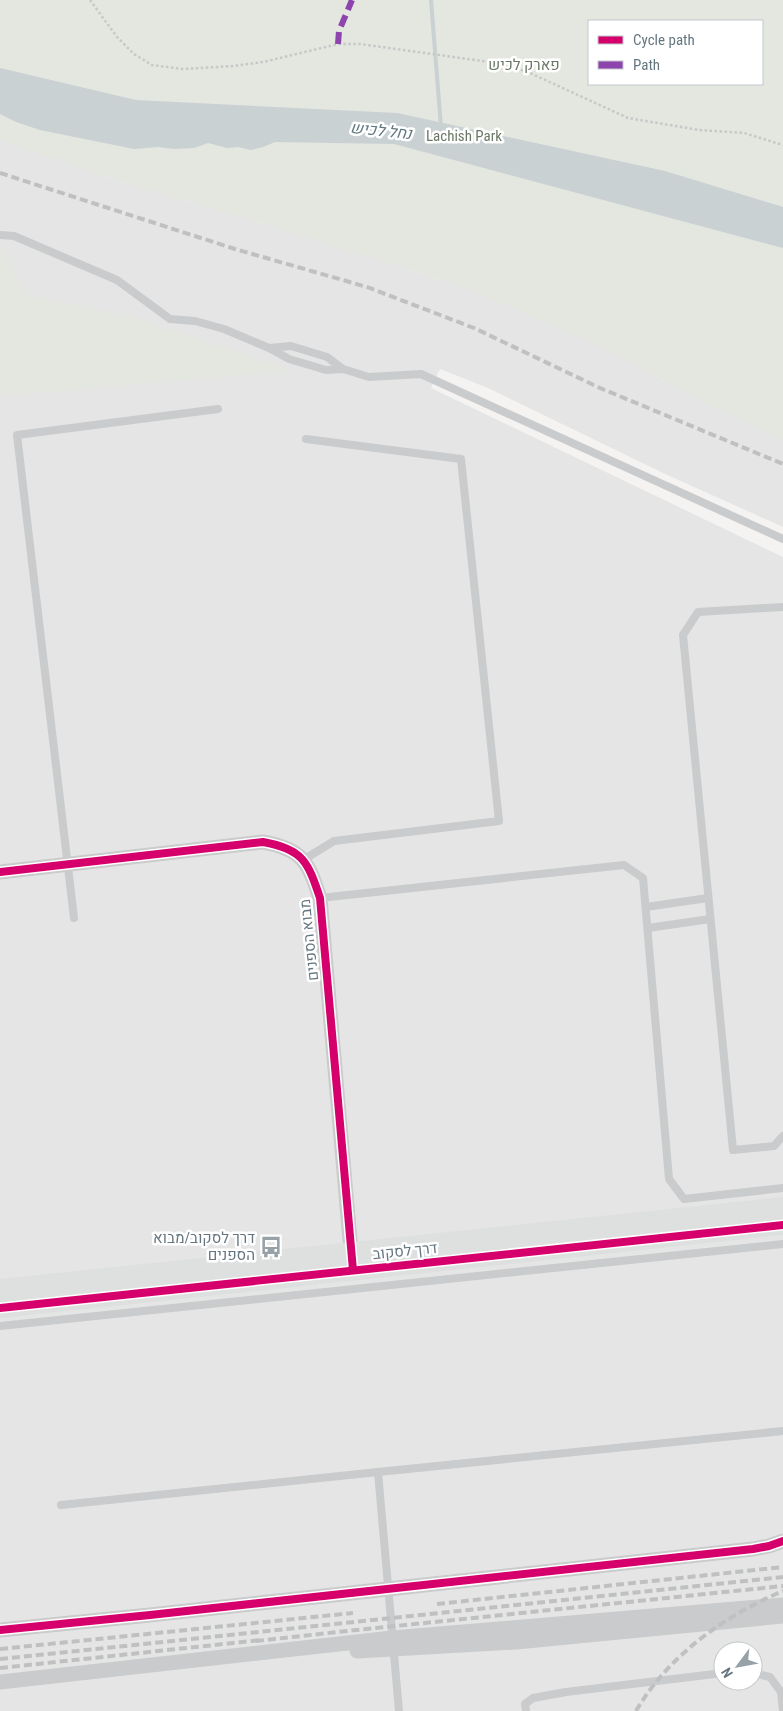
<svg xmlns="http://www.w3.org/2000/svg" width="783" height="1711" viewBox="0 0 783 1711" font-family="'Roboto Condensed',Heebo,sans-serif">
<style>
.built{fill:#e4e5e4;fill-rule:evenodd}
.green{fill:#e4e6e0;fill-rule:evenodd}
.water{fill:#c9d1d3}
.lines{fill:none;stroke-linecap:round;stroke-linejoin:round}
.stream{stroke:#c9d1d3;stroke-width:4}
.path{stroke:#c7c8c8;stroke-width:2.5;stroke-dasharray:2.5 2.5;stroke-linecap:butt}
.lane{stroke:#cacbcc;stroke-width:8}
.street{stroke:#cacbcc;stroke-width:15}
.secondary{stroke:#dedfdf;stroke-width:20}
.rail{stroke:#bfc0c1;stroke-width:4;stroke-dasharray:8 4;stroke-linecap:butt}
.quiet{stroke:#8e44ad;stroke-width:6;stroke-dasharray:12 6;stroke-linecap:butt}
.cycleway-casing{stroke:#fff;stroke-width:11}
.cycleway{stroke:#d6006c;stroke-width:8}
.labels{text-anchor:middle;stroke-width:5;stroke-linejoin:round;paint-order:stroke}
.park-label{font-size:15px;fill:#697864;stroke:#fff}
.street-label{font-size:15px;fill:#657680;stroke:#fff}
.poi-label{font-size:15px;fill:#657680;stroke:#fff;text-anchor:end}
.water-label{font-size:16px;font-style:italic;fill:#61777e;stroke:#fff}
</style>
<rect width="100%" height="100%" fill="#f4f3f2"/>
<path class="built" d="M 0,140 L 121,182 L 278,228 L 466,288 L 602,347 L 707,404 L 783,440 L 783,527 L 663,473 L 488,388 L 440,369 L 431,388 L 783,557 L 783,1711 L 0,1711 ZM 723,1651 L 753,1651 L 753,1681 L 723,1681 Z"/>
<g class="green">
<path d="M 0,0 L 783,0 L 783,440 L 707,404 L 602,347 L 466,288 L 278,228 L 121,182 L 0,140 ZM 589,21 L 762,21 L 762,84 L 589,84 Z"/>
<path d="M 0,248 L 28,295 L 132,317 L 294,371 L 0,396 Z"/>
</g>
<path class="water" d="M 0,68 L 136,100 L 397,113 L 665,171 L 783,207 L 783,248 L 394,144 L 275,142 L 263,147 L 251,150 L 238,147 L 227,148 L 208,143 L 194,148 L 174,149 L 158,147 L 134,149 L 40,130 L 16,122 L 0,114 Z"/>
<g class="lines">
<path class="stream" d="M 431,0 L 441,127"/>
<path class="path" d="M 90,0 L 117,37 L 134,54 L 152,65 L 183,69 L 233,66 L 263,62 L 338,44 L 360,44 L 504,64 L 530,73 L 628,118 L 699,130 L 744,133 L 783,145"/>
<g class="lane">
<path d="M 0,235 L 14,236 L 117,280 L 170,319 L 195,321 L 224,329 L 269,348"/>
<path d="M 343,369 L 326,370 L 289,359 L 269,348 L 291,346 L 327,357 L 343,369 L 369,377 L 421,374 L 783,539"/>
<path d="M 783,607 L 698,612 L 683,635 L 733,1150 L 774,1146 L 783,1136"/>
<path d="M 303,860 L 334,841 L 499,821 L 461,459 L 306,439"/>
<path d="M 320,898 L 624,865 L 643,878 L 669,1179 L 684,1199 L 783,1188"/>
<path d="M 646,907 L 708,898"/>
<path d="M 74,918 L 17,435 L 218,409"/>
<path d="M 648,928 L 710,919"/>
<path d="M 0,1326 L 783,1244"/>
<path d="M 61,1505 L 378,1472"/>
<path d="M 753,1673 L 770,1677 L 781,1692 L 783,1711"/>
<path d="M 399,1711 L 378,1472 L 783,1431"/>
<path d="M 526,1711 L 525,1704 L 533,1698 L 566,1692 L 723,1673"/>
</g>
<g class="street">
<path d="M 0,872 L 263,842 C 303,849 308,862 320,898 L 352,1263"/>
<path d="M 0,1630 L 150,1615 L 753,1549 L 769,1546 L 783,1541"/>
<path d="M 357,1651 L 516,1642 L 783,1616"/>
<path d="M 0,1682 L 392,1638 L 783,1605"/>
</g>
<g class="secondary">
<path d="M 0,1289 L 783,1207"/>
<path d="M 0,1308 L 783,1225"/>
</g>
<g class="rail">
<path d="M 0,173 L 235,249 L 367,287 L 474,328 L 600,388 L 783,464"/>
<path d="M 437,1604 L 783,1567"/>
<path d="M 256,1641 L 347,1631 L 783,1586"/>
<path d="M 0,1649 L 353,1613"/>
<path d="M 0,1659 L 783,1577"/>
<path d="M 0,1668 L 261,1640"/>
<path d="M 636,1711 C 669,1655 724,1616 783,1591"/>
</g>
<path class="quiet" d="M 338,44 L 339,31 L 352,0"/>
<g class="cycleway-casing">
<g id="cycleway">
<path d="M 0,872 L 263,842 C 303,849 308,862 320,898 L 353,1270"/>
<path d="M 0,1308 L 783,1225"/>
<path d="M 0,1630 L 150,1615 L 753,1549 L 769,1546 L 783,1541"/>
</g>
</g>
<use href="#cycleway" class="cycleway"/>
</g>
<defs>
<g id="bus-bare" transform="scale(1.725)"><path d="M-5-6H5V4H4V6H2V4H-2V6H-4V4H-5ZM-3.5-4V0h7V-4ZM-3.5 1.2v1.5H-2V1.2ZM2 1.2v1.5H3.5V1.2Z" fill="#97a2a8" stroke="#fff" stroke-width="2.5" paint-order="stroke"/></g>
</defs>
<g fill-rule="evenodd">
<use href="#bus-bare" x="271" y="1247"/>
</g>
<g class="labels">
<g class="park-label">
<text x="524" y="70">פארק לכיש</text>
<text x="464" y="141">Lachish Park</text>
</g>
<g class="street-label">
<text transform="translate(309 940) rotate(-96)" y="5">מבוא הספנים</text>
<text transform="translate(405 1251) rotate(-6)" y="5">דרך לסקוב</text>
</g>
<g class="poi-label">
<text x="255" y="1243">דרך לסקוב/מבוא<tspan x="255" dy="17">הספנים</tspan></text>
</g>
<g class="water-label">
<text transform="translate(381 130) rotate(6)" y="6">נחל לכיש</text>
</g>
</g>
<rect x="588" y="20" width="175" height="65" fill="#ffffff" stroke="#c1c8cc"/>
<rect x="598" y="36" width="25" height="8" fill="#d6006c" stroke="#c1c8cc"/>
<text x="633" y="45" font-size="15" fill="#657680">Cycle path</text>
<rect x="598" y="61" width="25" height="8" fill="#8e44ad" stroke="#c1c8cc"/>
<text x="633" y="70" font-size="15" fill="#657680">Path</text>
<g transform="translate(738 1666) rotate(238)"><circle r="24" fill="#ffffff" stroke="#c1c8cc"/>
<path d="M0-4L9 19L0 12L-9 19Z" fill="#97a2a8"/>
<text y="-8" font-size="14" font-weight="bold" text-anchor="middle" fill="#657680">N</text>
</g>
</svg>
